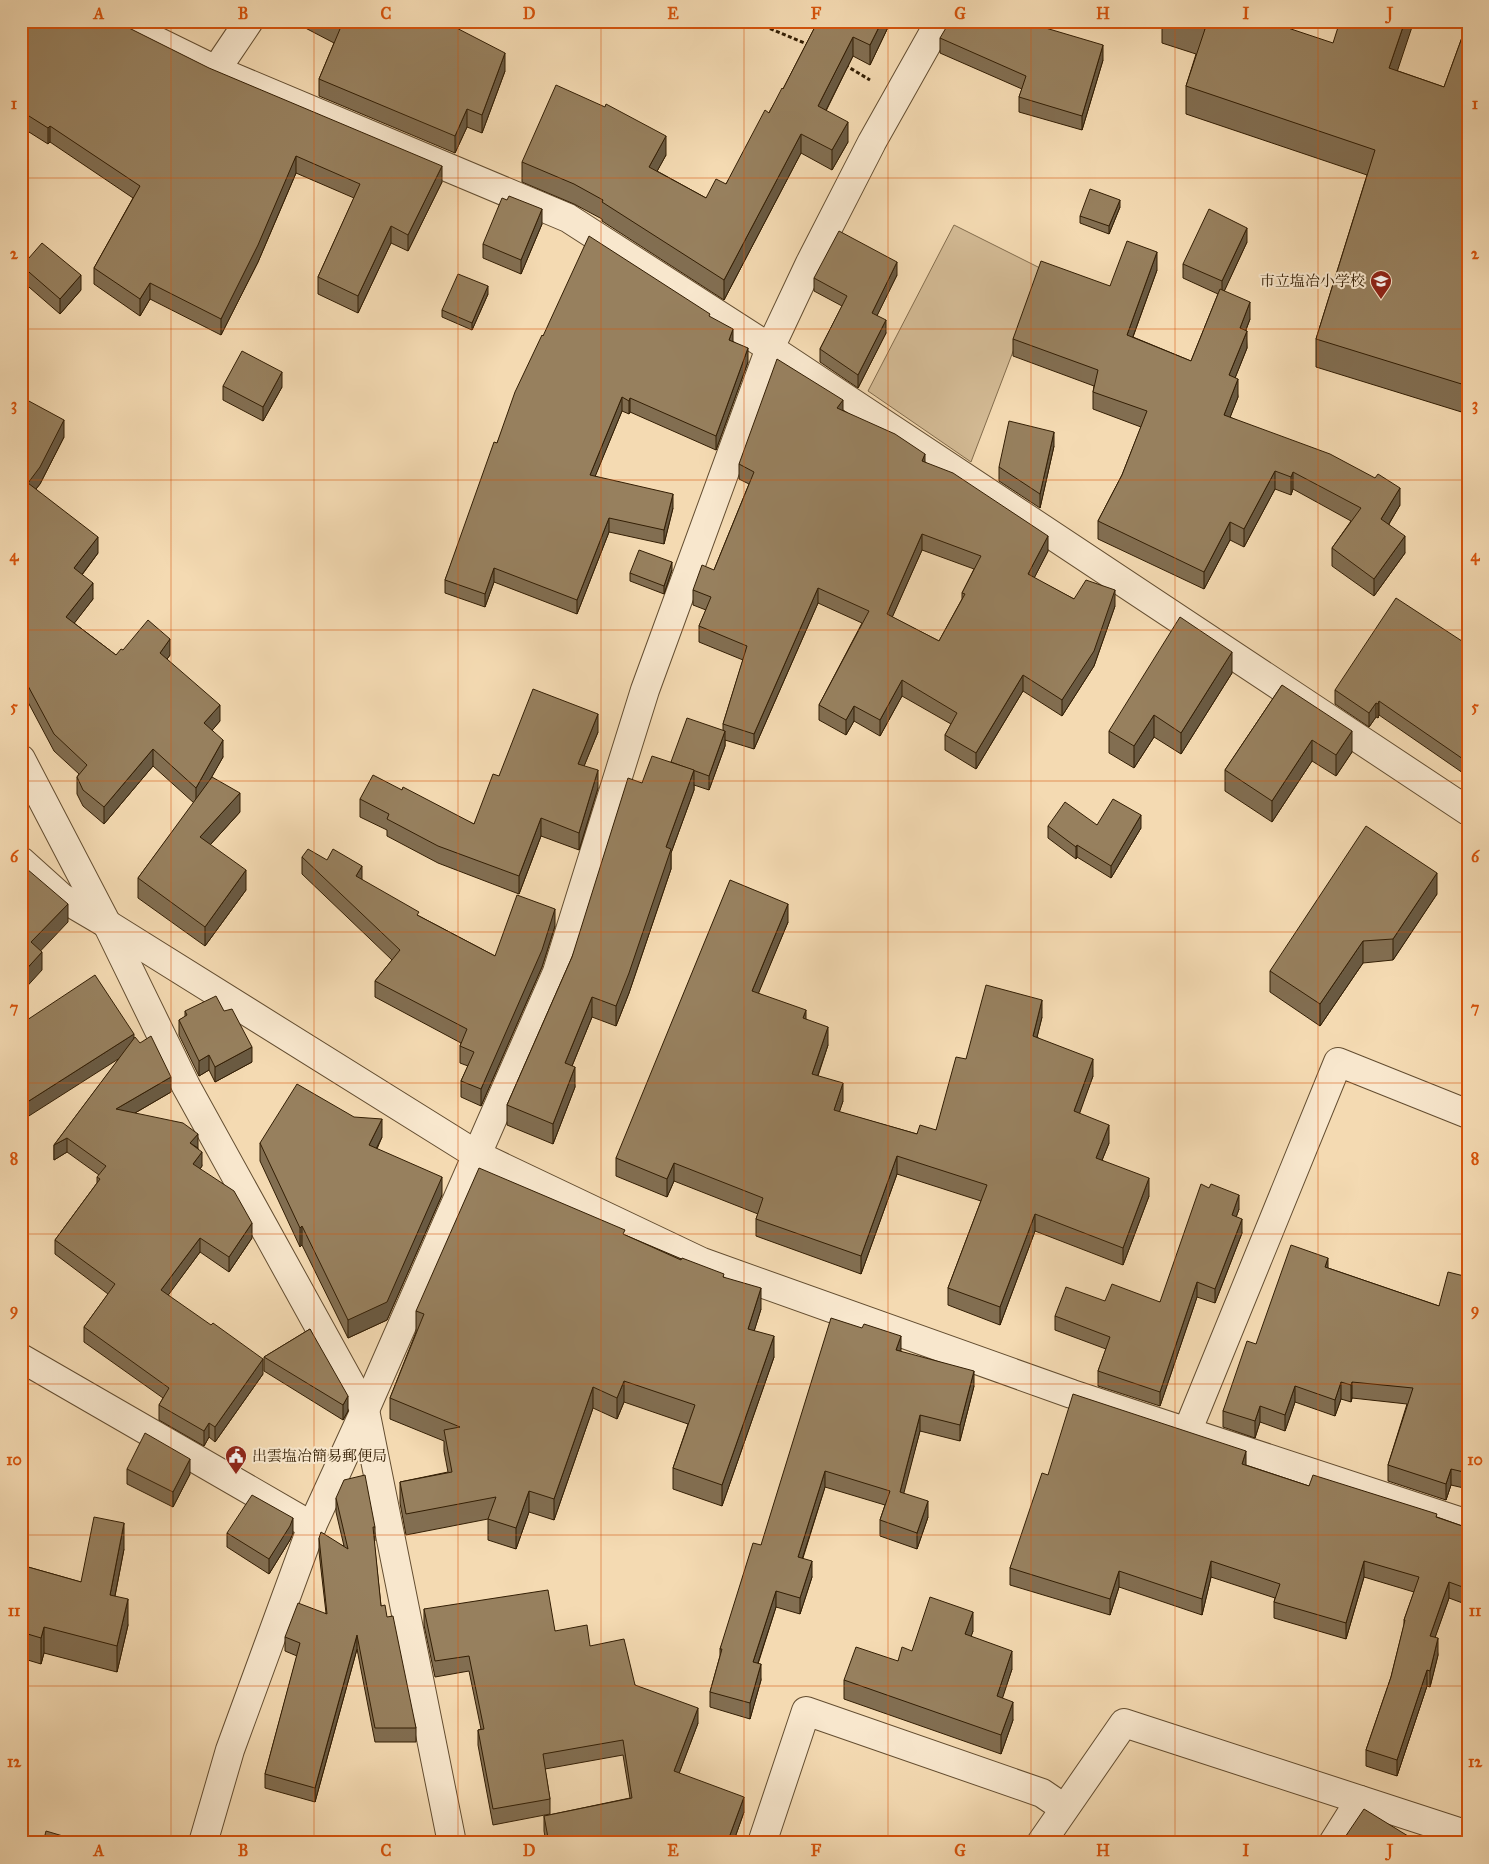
<svg xmlns="http://www.w3.org/2000/svg" width="1489" height="1864" viewBox="0 0 1489 1864" font-family="'IM FELL Great Primer','Noto Serif JP',serif">
<style>
.green{fill:#d3ba94;stroke:#836c4c}
.lines{fill:none;stroke-linecap:round;stroke-linejoin:round}
.minor-casing{stroke:#634d30;stroke-width:30}
.tertiary-casing{stroke:#634d30;stroke-width:30}
.path{stroke:#331e04;stroke-width:3;stroke-dasharray:4 2.5;stroke-linecap:butt}
.minor{stroke:#f8e7cd;stroke-width:28}
.tertiary{stroke:#f8e7cd;stroke-width:28}
.wall{fill:#826e51;stroke:#331e04;fill-rule:evenodd}
.shaded-wall{fill:#6a5a42;stroke:#331e04}
.building{fill:#97805e;stroke:#331e04;fill-rule:evenodd}
.grid{fill:none;stroke:#d6530b;stroke-width:1;stroke-opacity:0.55}
.labels{text-anchor:middle;stroke-width:4;stroke-linejoin:round;paint-order:stroke}
.poi-label{font-size:15px;fill:#331e04;stroke:#f8e7cd;text-anchor:end}
.neatline{fill:none;stroke:#d6530b;stroke-width:2}
.grid-label{font-size:16px;text-anchor:middle;font-weight:bold;fill:#d6530b}
</style>
<rect width="100%" height="100%" fill="#f4dab2"/>
<filter id="stains"><feTurbulence type="fractalNoise" baseFrequency=".004" numOctaves="4"/><feColorMatrix values="0 0 0 0 .2 0 0 0 0 .09 0 0 0 0 .02 0 0 0 .5 -.17"/></filter>
<radialGradient id="worn" r=".72"><stop offset=".6" stop-color="#630" stop-opacity="0"/><stop offset="1" stop-color="#630" stop-opacity=".3"/></radialGradient>
<path class="green" d="M 954,225 L 1044,270 L 971,462 L 868,391 Z"/>
<g class="lines">
<g class="minor-casing">
<g id="minor">
<path d="M 116,21 L 216,70 L 568,218 L 770,348 L 1468,811"/>
<path d="M 216,70 L 249,21"/>
<path d="M 21,861 L 61,897 L 107,924 L 477,1155 L 702,1262 L 1072,1394 L 1468,1524"/>
<path d="M 21,1358 L 312,1526"/>
<path d="M 1187,1432 L 1338,1062 L 1468,1114"/>
<path d="M 203,1843 L 230,1750 L 312,1526 L 365,1410 L 557,972 L 645,690 L 770,348 L 810,263 L 872,142 L 940,21"/>
<path d="M 762,1843 L 806,1711 L 1042,1793 L 1064,1808"/>
<path d="M 1041,1843 L 1124,1723 L 1468,1835"/>
<path d="M 1333,1843 L 1360,1800"/>
</g>
</g>
<g class="tertiary-casing">
<path id="tertiary" d="M 21,759 L 107,924 L 186,1086 L 365,1410 L 452,1843"/>
</g>
<g class="path">
<path d="M 752,21 L 809,45"/>
<path d="M 845,65 L 870,80"/>
</g>
<use href="#minor" class="minor"/>
<use href="#tertiary" class="tertiary"/>
</g>
<g class="wall">
<path d="M 21,21 L 442,182 L 408,251 L 391,243 L 358,313 L 318,294 L 318,277 L 354,198 L 296,173 L 258,262 L 221,335 L 150,299 L 140,316 L 94,284 L 94,268 L 133,198 L 50,142 L 48,144 L 21,127 Z"/>
<path d="M 292,21 L 443,21 L 505,71 L 482,133 L 467,127 L 455,153 L 319,96 L 319,79 L 334,43 Z"/>
<path d="M 803,21 L 891,21 L 870,65 L 853,56 L 826,111 L 848,142 L 832,170 L 801,153 L 724,300 L 602,221 L 602,219 L 574,204 L 522,182 L 522,162 L 666,155 L 657,171 L 706,198 L 726,184 L 783,89 L 815,27 Z"/>
<path d="M 1162,21 L 1267,21 L 1398,71 L 1444,87 L 1468,21 L 1468,414 L 1316,367 L 1316,339 L 1367,175 L 1186,114 L 1186,86 L 1196,54 L 1162,43 Z"/>
<path d="M 940,38 L 1103,60 L 1082,130 L 1019,112 L 1019,97 L 1022,89 L 940,53 Z"/>
<path d="M 1120,207 L 1109,234 L 1080,223 L 1080,216 Z"/>
<path d="M 542,224 L 521,274 L 483,258 L 483,244 Z"/>
<path d="M 1247,242 L 1224,291 L 1250,319 L 1246,330 L 1247,348 L 1235,378 L 1238,397 L 1230,417 L 1400,505 L 1389,524 L 1405,553 L 1374,596 L 1332,566 L 1332,548 L 1351,521 L 1293,489 L 1291,495 L 1275,489 L 1244,547 L 1230,540 L 1204,589 L 1098,539 L 1098,521 L 1122,475 L 1141,427 L 1093,409 L 1093,392 L 1094,386 L 1013,356 L 1013,339 L 1110,286 L 1157,270 L 1133,337 L 1191,361 L 1218,294 L 1183,278 L 1183,264 Z"/>
<path d="M 22,266 L 81,290 L 60,314 L 22,281 Z"/>
<path d="M 897,275 L 877,315 L 886,333 L 858,388 L 820,362 L 820,349 L 842,306 L 814,291 L 814,278 Z"/>
<path d="M 488,294 L 472,330 L 442,317 L 442,310 Z"/>
<path d="M 710,317 L 748,362 L 716,450 L 630,412 L 629,414 L 622,411 L 595,476 L 673,508 L 664,544 L 609,532 L 577,614 L 494,582 L 485,607 L 445,593 L 445,580 L 497,443 L 543,336 Z"/>
<path d="M 21,385 L 27,400 L 64,437 L 40,484 L 36,489 L 98,553 L 82,575 L 93,599 L 74,623 L 116,655 L 123,650 L 170,655 L 167,659 L 220,721 L 212,730 L 223,757 L 209,781 L 240,812 L 210,845 L 246,890 L 205,946 L 138,898 L 138,878 L 194,803 L 153,766 L 104,824 L 83,806 L 77,794 L 77,777 L 79,774 L 54,751 L 21,689 Z"/>
<path d="M 223,386 L 282,387 L 263,421 L 223,400 Z"/>
<path d="M 843,410 L 925,462 L 1048,551 L 1034,578 L 1074,599 L 1115,606 L 1094,666 L 1062,716 L 1023,691 L 976,769 L 945,750 L 945,735 L 951,724 L 902,696 L 880,736 L 854,721 L 846,735 L 819,720 L 819,705 L 862,623 L 818,603 L 754,749 L 725,740 L 725,746 L 709,790 L 694,785 L 694,790 L 671,853 L 671,869 L 629,993 L 616,1026 L 592,1017 L 572,1066 L 575,1087 L 553,1144 L 507,1125 L 507,1105 L 572,957 L 642,783 L 671,762 L 723,731 L 723,724 L 743,660 L 699,642 L 699,626 L 706,610 L 693,605 L 693,590 L 714,570 L 749,484 L 739,479 L 739,464 ZM 922,550 L 974,569 L 962,593 L 962,599 L 939,641 L 892,617 Z"/>
<path d="M 1054,446 L 1040,508 L 999,481 L 999,467 Z"/>
<path d="M 672,570 L 664,594 L 630,581 L 630,573 Z"/>
<path d="M 1468,645 L 1468,766 L 1463,773 L 1379,715 L 1378,718 L 1376,717 L 1369,727 L 1335,704 L 1335,690 Z"/>
<path d="M 1232,673 L 1181,754 L 1154,737 L 1134,768 L 1109,753 L 1109,731 Z"/>
<path d="M 1282,685 L 1352,752 L 1336,776 L 1312,761 L 1272,822 L 1225,791 L 1225,770 Z"/>
<path d="M 598,732 L 584,766 L 598,788 L 579,850 L 541,836 L 519,894 L 438,863 L 387,836 L 387,830 L 360,817 L 360,799 L 402,790 L 474,824 L 499,776 Z"/>
<path d="M 1097,825 L 1141,828 L 1111,878 L 1077,857 L 1076,859 L 1048,838 L 1048,826 Z"/>
<path d="M 302,857 L 362,880 L 419,916 L 495,956 L 555,926 L 542,967 L 481,1106 L 461,1097 L 461,1081 L 468,1066 L 460,1063 L 460,1046 L 461,1043 L 375,997 L 375,981 L 392,960 L 302,874 Z"/>
<path d="M 1437,894 L 1393,960 L 1363,963 L 1320,1026 L 1270,992 L 1270,971 Z"/>
<path d="M 788,922 L 758,993 L 806,1019 L 828,1045 L 818,1076 L 843,1101 L 839,1112 L 917,1134 L 936,1130 L 966,1059 L 1042,1017 L 1037,1037 L 1093,1076 L 1079,1113 L 1109,1143 L 1102,1160 L 1149,1196 L 1123,1265 L 1035,1231 L 1000,1325 L 948,1305 L 948,1288 L 981,1201 L 897,1174 L 861,1274 L 756,1236 L 756,1219 L 758,1214 L 674,1181 L 667,1197 L 616,1176 L 616,1158 Z"/>
<path d="M 185,1011 L 252,1062 L 215,1082 L 209,1070 L 199,1076 L 179,1035 L 179,1020 L 185,1017 Z"/>
<path d="M 134,1039 L 171,1092 L 135,1113 L 198,1148 L 202,1166 L 200,1169 L 252,1238 L 229,1272 L 200,1252 L 168,1295 L 263,1374 L 215,1442 L 209,1437 L 204,1446 L 159,1420 L 159,1405 L 163,1398 L 84,1342 L 84,1327 L 108,1294 L 55,1254 L 55,1240 L 97,1183 L 97,1177 L 99,1175 L 67,1152 L 54,1160 L 54,1145 Z"/>
<path d="M 382,1137 L 377,1149 L 442,1195 L 387,1320 L 348,1338 L 302,1245 L 300,1247 L 260,1161 L 260,1143 Z"/>
<path d="M 1239,1209 L 1236,1217 L 1242,1233 L 1215,1303 L 1197,1297 L 1160,1406 L 1098,1386 L 1098,1371 L 1106,1349 L 1055,1330 L 1055,1316 L 1105,1301 L 1160,1302 Z"/>
<path d="M 625,1235 L 724,1277 L 761,1309 L 754,1331 L 774,1357 L 722,1506 L 673,1489 L 673,1468 L 688,1424 L 624,1402 L 617,1419 L 593,1408 L 554,1520 L 529,1512 L 516,1549 L 488,1540 L 488,1519 L 406,1535 L 400,1503 L 400,1482 L 448,1472 L 444,1451 L 444,1441 L 390,1419 L 390,1398 L 416,1332 L 416,1311 Z"/>
<path d="M 1328,1268 L 1439,1306 L 1468,1277 L 1468,1489 L 1451,1485 L 1446,1500 L 1388,1481 L 1388,1465 L 1407,1404 L 1352,1398 L 1351,1402 L 1341,1399 L 1335,1416 L 1295,1402 L 1285,1431 L 1260,1422 L 1255,1438 L 1223,1427 L 1223,1411 L 1256,1344 Z"/>
<path d="M 310,1329 L 348,1411 L 343,1420 L 264,1371 L 264,1357 Z"/>
<path d="M 901,1352 L 974,1386 L 960,1441 L 920,1431 L 903,1493 L 928,1517 L 917,1549 L 880,1536 L 880,1520 L 885,1505 L 825,1487 L 803,1558 L 812,1577 L 800,1614 L 776,1607 L 758,1664 L 761,1680 L 750,1719 L 710,1707 L 710,1692 L 720,1656 L 720,1649 L 761,1545 Z"/>
<path d="M 1246,1465 L 1309,1486 L 1437,1517 L 1468,1528 L 1468,1605 L 1449,1598 L 1435,1637 L 1438,1655 L 1430,1687 L 1427,1686 L 1397,1776 L 1366,1766 L 1366,1750 L 1391,1677 L 1404,1625 L 1404,1620 L 1414,1592 L 1364,1577 L 1346,1639 L 1274,1618 L 1274,1602 L 1275,1598 L 1211,1577 L 1202,1615 L 1119,1587 L 1110,1615 L 1010,1585 L 1010,1568 L 1048,1475 Z"/>
<path d="M 127,1469 L 190,1474 L 173,1507 L 127,1484 Z"/>
<path d="M 336,1498 L 375,1527 L 375,1541 L 374,1541 L 381,1606 L 416,1728 L 416,1742 L 375,1742 L 357,1649 L 315,1802 L 265,1788 L 265,1774 L 297,1656 L 285,1651 L 285,1637 L 326,1613 L 319,1552 L 319,1538 L 344,1546 L 336,1512 Z"/>
<path d="M 227,1533 L 293,1533 L 290,1540 L 269,1574 L 227,1547 Z"/>
<path d="M 124,1549 L 115,1596 L 128,1625 L 117,1672 L 44,1653 L 41,1664 L 21,1658 L 21,1565 L 81,1582 Z"/>
<path d="M 424,1609 L 555,1631 L 590,1646 L 635,1685 L 698,1723 L 679,1773 L 744,1812 L 733,1843 L 546,1843 L 544,1831 L 544,1816 L 630,1798 L 623,1755 L 545,1769 L 550,1799 L 550,1814 L 493,1825 L 478,1745 L 478,1730 L 481,1729 L 469,1671 L 435,1677 L 424,1625 Z"/>
<path d="M 973,1631 L 971,1636 L 1012,1669 L 1002,1698 L 1013,1720 L 1001,1754 L 844,1699 L 844,1680 L 898,1661 L 912,1651 Z"/>
</g>
<g class="shaded-wall">
<path d="M 882,21 L 891,21 L 870,65 L 870,45 Z"/>
<path d="M 1405,21 L 1414,21 L 1389,96 L 1389,68 Z"/>
<path d="M 853,37 L 853,56 L 818,126 L 818,106 Z"/>
<path d="M 1103,45 L 1103,60 L 1082,130 L 1082,116 Z"/>
<path d="M 505,53 L 505,71 L 482,133 L 482,115 Z"/>
<path d="M 467,109 L 467,127 L 455,153 L 455,136 Z"/>
<path d="M 848,122 L 848,142 L 832,170 L 832,150 Z"/>
<path d="M 50,126 L 50,142 L 48,144 L 48,128 Z"/>
<path d="M 801,134 L 801,153 L 724,300 L 724,280 Z"/>
<path d="M 666,136 L 666,155 L 649,186 L 649,167 Z"/>
<path d="M 296,156 L 296,173 L 258,262 L 221,335 L 221,319 Z"/>
<path d="M 442,166 L 442,182 L 408,251 L 408,235 Z"/>
<path d="M 1120,200 L 1120,207 L 1109,234 L 1109,226 Z"/>
<path d="M 542,209 L 542,224 L 521,274 L 521,260 Z"/>
<path d="M 391,226 L 391,243 L 358,313 L 358,296 Z"/>
<path d="M 1247,228 L 1247,242 L 1222,296 L 1222,281 Z"/>
<path d="M 1157,252 L 1157,270 L 1127,353 L 1127,335 Z"/>
<path d="M 897,262 L 897,275 L 872,326 L 872,313 Z"/>
<path d="M 81,275 L 81,290 L 60,314 L 60,299 Z"/>
<path d="M 150,283 L 150,299 L 140,316 L 140,299 Z"/>
<path d="M 488,286 L 488,294 L 472,330 L 472,323 Z"/>
<path d="M 1250,302 L 1250,319 L 1240,345 L 1240,328 Z"/>
<path d="M 886,320 L 886,333 L 858,388 L 858,375 Z"/>
<path d="M 733,329 L 733,343 L 729,340 Z"/>
<path d="M 1247,331 L 1247,348 L 1229,393 L 1229,375 Z"/>
<path d="M 748,348 L 748,362 L 716,450 L 716,436 Z"/>
<path d="M 282,372 L 282,387 L 263,421 L 263,407 Z"/>
<path d="M 1238,379 L 1238,397 L 1224,433 L 1224,415 Z"/>
<path d="M 622,397 L 622,411 L 590,489 L 590,475 Z"/>
<path d="M 630,398 L 630,412 L 629,414 L 629,401 Z"/>
<path d="M 843,400 L 843,415 L 837,408 Z"/>
<path d="M 64,420 L 64,437 L 40,484 L 28,499 L 28,483 Z"/>
<path d="M 1054,432 L 1054,446 L 1040,508 L 1040,494 Z"/>
<path d="M 925,454 L 925,469 L 922,461 Z"/>
<path d="M 1275,471 L 1275,489 L 1244,547 L 1244,529 Z"/>
<path d="M 1293,472 L 1293,489 L 1291,495 L 1291,477 Z"/>
<path d="M 1400,488 L 1400,505 L 1381,537 L 1381,519 Z"/>
<path d="M 673,494 L 673,508 L 664,544 L 664,530 Z"/>
<path d="M 609,518 L 609,532 L 577,614 L 577,600 Z"/>
<path d="M 1230,522 L 1230,540 L 1204,589 L 1204,572 Z"/>
<path d="M 922,534 L 922,550 L 887,629 L 887,614 Z"/>
<path d="M 1048,536 L 1048,551 L 1028,590 L 1028,574 Z"/>
<path d="M 1405,536 L 1405,553 L 1374,596 L 1374,579 Z"/>
<path d="M 98,537 L 98,553 L 74,585 L 74,568 Z"/>
<path d="M 672,562 L 672,570 L 664,594 L 664,586 Z"/>
<path d="M 494,568 L 494,582 L 485,607 L 485,594 Z"/>
<path d="M 93,583 L 93,599 L 66,634 L 66,617 Z"/>
<path d="M 818,588 L 818,603 L 754,749 L 754,734 Z"/>
<path d="M 1115,590 L 1115,606 L 1094,666 L 1062,716 L 1062,700 Z"/>
<path d="M 170,639 L 170,655 L 160,669 L 160,653 Z"/>
<path d="M 1232,652 L 1232,673 L 1181,754 L 1181,733 Z"/>
<path d="M 1023,675 L 1023,691 L 976,769 L 976,753 Z"/>
<path d="M 902,680 L 902,696 L 880,736 L 880,720 Z"/>
<path d="M 1379,701 L 1379,715 L 1378,718 L 1378,704 Z"/>
<path d="M 1376,703 L 1376,717 L 1369,727 L 1369,713 Z"/>
<path d="M 220,705 L 220,721 L 204,740 L 204,723 Z"/>
<path d="M 854,706 L 854,721 L 846,735 L 846,720 Z"/>
<path d="M 598,714 L 598,732 L 578,781 L 578,764 Z"/>
<path d="M 1154,715 L 1154,737 L 1134,768 L 1134,746 Z"/>
<path d="M 725,731 L 725,746 L 709,790 L 709,776 Z"/>
<path d="M 1352,731 L 1352,752 L 1336,776 L 1336,755 Z"/>
<path d="M 223,740 L 223,757 L 196,805 L 196,788 Z"/>
<path d="M 1312,740 L 1312,761 L 1272,822 L 1272,801 Z"/>
<path d="M 153,749 L 153,766 L 104,824 L 104,807 Z"/>
<path d="M 1468,752 L 1468,766 L 1463,773 L 1463,759 Z"/>
<path d="M 598,770 L 598,788 L 579,850 L 579,833 Z"/>
<path d="M 694,770 L 694,790 L 671,853 L 671,869 L 629,993 L 616,1026 L 616,1006 L 666,847 Z"/>
<path d="M 240,793 L 240,812 L 200,856 L 200,837 Z"/>
<path d="M 1141,815 L 1141,828 L 1111,878 L 1111,866 Z"/>
<path d="M 541,818 L 541,836 L 519,894 L 519,876 Z"/>
<path d="M 1077,845 L 1077,857 L 1076,859 L 1076,847 Z"/>
<path d="M 362,866 L 362,882 L 356,876 Z"/>
<path d="M 246,870 L 246,890 L 205,946 L 205,927 Z"/>
<path d="M 1437,873 L 1437,894 L 1393,960 L 1393,939 Z"/>
<path d="M 68,904 L 68,922 L 31,961 L 31,942 Z"/>
<path d="M 788,904 L 788,922 L 752,1009 L 752,991 Z"/>
<path d="M 555,909 L 555,926 L 542,967 L 481,1106 L 481,1089 Z"/>
<path d="M 1363,941 L 1363,963 L 1320,1026 L 1320,1004 Z"/>
<path d="M 42,952 L 42,970 L 21,993 L 21,975 Z"/>
<path d="M 592,997 L 592,1017 L 565,1083 L 565,1063 Z"/>
<path d="M 1042,1000 L 1042,1017 L 1033,1053 L 1033,1036 Z"/>
<path d="M 806,1010 L 806,1028 L 803,1018 Z"/>
<path d="M 828,1027 L 828,1045 L 812,1092 L 812,1074 Z"/>
<path d="M 134,1034 L 134,1049 L 21,1121 L 21,1106 Z"/>
<path d="M 252,1047 L 252,1062 L 215,1082 L 215,1067 Z"/>
<path d="M 209,1055 L 209,1070 L 199,1076 L 199,1061 Z"/>
<path d="M 1093,1059 L 1093,1076 L 1074,1129 L 1074,1111 Z"/>
<path d="M 575,1067 L 575,1087 L 553,1144 L 553,1124 Z"/>
<path d="M 171,1077 L 171,1092 L 116,1124 L 116,1109 Z"/>
<path d="M 843,1083 L 843,1101 L 834,1128 L 834,1110 Z"/>
<path d="M 382,1119 L 382,1137 L 369,1163 L 369,1145 Z"/>
<path d="M 1109,1125 L 1109,1143 L 1096,1175 L 1096,1158 Z"/>
<path d="M 198,1134 L 198,1148 L 190,1143 Z"/>
<path d="M 67,1138 L 67,1152 L 54,1160 L 54,1145 Z"/>
<path d="M 202,1152 L 202,1166 L 193,1178 L 193,1164 Z"/>
<path d="M 897,1156 L 897,1174 L 861,1274 L 861,1256 Z"/>
<path d="M 674,1163 L 674,1181 L 667,1197 L 667,1179 Z"/>
<path d="M 442,1177 L 442,1195 L 387,1320 L 348,1338 L 348,1320 Z"/>
<path d="M 1149,1178 L 1149,1196 L 1123,1265 L 1123,1248 Z"/>
<path d="M 1239,1195 L 1239,1209 L 1232,1229 L 1232,1215 Z"/>
<path d="M 1035,1214 L 1035,1231 L 1000,1325 L 1000,1307 Z"/>
<path d="M 1242,1219 L 1242,1233 L 1215,1303 L 1215,1289 Z"/>
<path d="M 252,1223 L 252,1238 L 229,1272 L 229,1257 Z"/>
<path d="M 302,1226 L 302,1245 L 300,1247 L 300,1228 Z"/>
<path d="M 200,1238 L 200,1252 L 161,1305 L 161,1290 Z"/>
<path d="M 1328,1258 L 1328,1275 L 1325,1267 Z"/>
<path d="M 1197,1282 L 1197,1297 L 1160,1406 L 1160,1392 Z"/>
<path d="M 761,1288 L 761,1309 L 748,1351 L 748,1329 Z"/>
<path d="M 774,1336 L 774,1357 L 722,1506 L 722,1485 Z"/>
<path d="M 901,1336 L 901,1351 L 896,1350 Z"/>
<path d="M 263,1359 L 263,1374 L 215,1442 L 215,1427 Z"/>
<path d="M 974,1371 L 974,1386 L 960,1441 L 960,1425 Z"/>
<path d="M 624,1381 L 624,1402 L 617,1419 L 617,1398 Z"/>
<path d="M 1341,1382 L 1341,1399 L 1335,1416 L 1335,1400 Z"/>
<path d="M 1352,1382 L 1352,1398 L 1351,1402 L 1351,1385 Z"/>
<path d="M 1295,1386 L 1295,1402 L 1285,1431 L 1285,1415 Z"/>
<path d="M 593,1387 L 593,1408 L 554,1520 L 554,1499 Z"/>
<path d="M 348,1396 L 348,1411 L 343,1420 L 343,1405 Z"/>
<path d="M 1260,1406 L 1260,1422 L 1255,1438 L 1255,1421 Z"/>
<path d="M 920,1415 L 920,1431 L 900,1508 L 900,1492 Z"/>
<path d="M 209,1423 L 209,1437 L 204,1446 L 204,1431 Z"/>
<path d="M 1246,1451 L 1246,1467 L 1242,1464 Z"/>
<path d="M 190,1459 L 190,1474 L 173,1507 L 173,1492 Z"/>
<path d="M 1451,1469 L 1451,1485 L 1446,1500 L 1446,1484 Z"/>
<path d="M 825,1471 L 825,1487 L 798,1572 L 798,1557 Z"/>
<path d="M 529,1491 L 529,1512 L 516,1549 L 516,1528 Z"/>
<path d="M 928,1501 L 928,1517 L 917,1549 L 917,1533 Z"/>
<path d="M 293,1518 L 293,1533 L 290,1540 L 269,1574 L 269,1559 Z"/>
<path d="M 124,1523 L 124,1549 L 110,1621 L 110,1595 Z"/>
<path d="M 812,1561 L 812,1577 L 800,1614 L 800,1598 Z"/>
<path d="M 1211,1561 L 1211,1577 L 1202,1615 L 1202,1599 Z"/>
<path d="M 1364,1561 L 1364,1577 L 1346,1639 L 1346,1623 Z"/>
<path d="M 1119,1571 L 1119,1587 L 1110,1615 L 1110,1599 Z"/>
<path d="M 1449,1582 L 1449,1598 L 1430,1652 L 1430,1636 Z"/>
<path d="M 776,1591 L 776,1607 L 753,1678 L 753,1662 Z"/>
<path d="M 128,1599 L 128,1625 L 117,1672 L 117,1646 Z"/>
<path d="M 973,1612 L 973,1631 L 965,1653 L 965,1634 Z"/>
<path d="M 44,1627 L 44,1653 L 41,1664 L 41,1638 Z"/>
<path d="M 357,1635 L 357,1649 L 315,1802 L 315,1788 Z"/>
<path d="M 1438,1638 L 1438,1655 L 1430,1687 L 1430,1671 Z"/>
<path d="M 1012,1651 L 1012,1669 L 997,1715 L 997,1696 Z"/>
<path d="M 761,1664 L 761,1680 L 750,1719 L 750,1703 Z"/>
<path d="M 1427,1670 L 1427,1686 L 1397,1776 L 1397,1760 Z"/>
<path d="M 1013,1702 L 1013,1720 L 1001,1754 L 1001,1735 Z"/>
<path d="M 698,1708 L 698,1723 L 674,1787 L 674,1771 Z"/>
<path d="M 744,1797 L 744,1812 L 733,1843 L 727,1843 Z"/>
<path d="M 1408,1836 L 1408,1843 L 1404,1843 Z"/>
</g>
<g class="building">
<path d="M 21,21 L 115,21 L 209,68 L 442,166 L 408,235 L 391,226 L 358,296 L 318,277 L 360,184 L 296,156 L 258,245 L 221,319 L 150,283 L 140,299 L 94,268 L 140,186 L 50,126 L 48,128 L 21,111 Z"/>
<path d="M 326,21 L 443,21 L 505,53 L 482,115 L 467,109 L 455,136 L 319,79 L 340,29 Z"/>
<path d="M 818,21 L 882,21 L 870,45 L 853,37 L 818,106 L 848,122 L 832,150 L 801,134 L 724,280 L 602,202 L 603,200 L 574,184 L 522,162 L 556,85 L 605,107 L 606,104 L 666,136 L 649,167 L 706,198 L 716,179 L 726,184 L 765,110 L 769,113 L 782,88 L 783,89 Z"/>
<path d="M 950,21 L 1022,21 L 1103,45 L 1082,116 L 1019,97 L 1026,76 L 940,38 Z"/>
<path d="M 1180,21 L 1267,21 L 1333,43 L 1340,21 L 1405,21 L 1389,68 L 1444,87 L 1468,21 L 1468,386 L 1316,339 L 1375,150 L 1186,86 L 1205,29 Z"/>
<path d="M 1090,189 L 1120,200 L 1109,226 L 1080,216 Z"/>
<path d="M 509,196 L 542,209 L 521,260 L 483,244 L 502,198 L 507,200 Z"/>
<path d="M 1209,209 L 1247,228 L 1222,281 L 1183,264 Z"/>
<path d="M 839,231 L 897,262 L 872,313 L 886,320 L 858,375 L 820,349 L 847,296 L 814,278 Z"/>
<path d="M 589,236 L 710,314 L 709,316 L 733,329 L 729,340 L 748,348 L 716,436 L 630,398 L 629,401 L 622,397 L 590,475 L 673,494 L 664,530 L 609,518 L 577,600 L 494,568 L 485,594 L 445,580 L 494,442 L 497,443 L 515,392 L 542,335 L 543,336 Z"/>
<path d="M 1127,241 L 1157,252 L 1127,335 L 1191,361 L 1220,289 L 1250,302 L 1240,328 L 1247,331 L 1229,375 L 1238,379 L 1224,415 L 1330,454 L 1375,478 L 1378,474 L 1400,488 L 1381,519 L 1405,536 L 1374,579 L 1332,548 L 1361,508 L 1293,472 L 1291,477 L 1275,471 L 1244,529 L 1230,522 L 1204,572 L 1098,521 L 1122,475 L 1147,411 L 1093,392 L 1098,370 L 1013,339 L 1041,261 L 1110,286 Z"/>
<path d="M 42,243 L 81,275 L 60,299 L 22,266 Z"/>
<path d="M 458,274 L 488,286 L 472,323 L 442,310 Z"/>
<path d="M 242,351 L 282,372 L 263,407 L 223,386 Z"/>
<path d="M 777,359 L 843,400 L 837,408 L 895,434 L 925,454 L 922,461 L 953,473 L 1048,536 L 1028,574 L 1074,599 L 1086,580 L 1115,590 L 1094,651 L 1062,700 L 1023,675 L 976,753 L 945,735 L 957,713 L 902,680 L 880,720 L 854,706 L 846,720 L 819,705 L 869,611 L 818,588 L 754,734 L 723,724 L 747,646 L 699,626 L 711,597 L 693,590 L 702,565 L 714,570 L 754,472 L 739,464 ZM 922,534 L 981,556 L 962,593 L 965,594 L 939,641 L 887,614 Z"/>
<path d="M 21,385 L 27,400 L 64,420 L 40,467 L 28,483 L 98,537 L 74,568 L 93,583 L 66,617 L 116,655 L 121,649 L 123,650 L 148,620 L 170,639 L 160,653 L 220,705 L 204,723 L 223,740 L 196,788 L 153,749 L 104,807 L 83,790 L 77,777 L 87,765 L 54,734 L 21,673 L 21,533 L 23,531 L 21,530 Z"/>
<path d="M 1009,421 L 1054,432 L 1040,494 L 999,467 Z"/>
<path d="M 639,550 L 672,562 L 664,586 L 630,573 Z"/>
<path d="M 1396,598 L 1468,645 L 1468,752 L 1463,759 L 1379,701 L 1378,704 L 1376,703 L 1369,713 L 1335,690 Z"/>
<path d="M 1180,617 L 1232,652 L 1181,733 L 1154,715 L 1134,746 L 1109,731 Z"/>
<path d="M 1282,685 L 1352,731 L 1336,755 L 1312,740 L 1272,801 L 1225,770 Z"/>
<path d="M 533,689 L 598,714 L 578,764 L 598,770 L 579,833 L 541,818 L 519,876 L 438,846 L 387,819 L 389,814 L 360,799 L 373,775 L 402,790 L 403,787 L 474,824 L 493,774 L 499,776 Z"/>
<path d="M 687,718 L 725,731 L 709,776 L 671,762 Z"/>
<path d="M 652,756 L 694,770 L 666,847 L 671,849 L 629,973 L 616,1006 L 592,997 L 565,1063 L 575,1067 L 553,1124 L 507,1105 L 572,957 L 628,778 L 642,783 Z"/>
<path d="M 212,777 L 240,793 L 200,837 L 246,870 L 205,927 L 138,878 Z"/>
<path d="M 1113,799 L 1141,815 L 1111,866 L 1077,845 L 1076,847 L 1048,826 L 1065,802 L 1097,825 Z"/>
<path d="M 1366,826 L 1437,873 L 1393,939 L 1363,941 L 1320,1004 L 1270,971 Z"/>
<path d="M 308,849 L 327,860 L 333,849 L 362,866 L 356,876 L 419,912 L 417,915 L 495,956 L 517,895 L 555,909 L 542,950 L 481,1089 L 461,1081 L 474,1052 L 460,1046 L 467,1029 L 375,981 L 400,950 L 302,857 Z"/>
<path d="M 27,869 L 68,904 L 31,942 L 42,952 L 21,975 L 21,873 Z"/>
<path d="M 730,880 L 788,904 L 752,991 L 806,1010 L 803,1018 L 828,1027 L 812,1074 L 843,1083 L 834,1110 L 917,1134 L 920,1125 L 936,1130 L 956,1057 L 966,1059 L 986,985 L 1042,1000 L 1033,1036 L 1093,1059 L 1074,1111 L 1109,1125 L 1096,1158 L 1149,1178 L 1123,1248 L 1035,1214 L 1000,1307 L 948,1288 L 987,1185 L 897,1156 L 861,1256 L 756,1219 L 763,1198 L 674,1163 L 667,1179 L 616,1158 Z"/>
<path d="M 95,975 L 134,1034 L 21,1106 L 21,1024 Z"/>
<path d="M 216,996 L 224,1011 L 232,1009 L 252,1047 L 215,1067 L 209,1055 L 199,1061 L 179,1020 L 187,1015 L 185,1011 Z"/>
<path d="M 151,1036 L 171,1077 L 116,1109 L 183,1123 L 198,1134 L 190,1143 L 202,1152 L 193,1164 L 234,1191 L 252,1223 L 229,1257 L 200,1238 L 161,1290 L 211,1325 L 213,1323 L 263,1359 L 215,1427 L 209,1423 L 204,1431 L 159,1405 L 169,1388 L 84,1327 L 115,1284 L 55,1240 L 100,1179 L 97,1177 L 106,1166 L 67,1138 L 54,1145 L 135,1037 L 140,1043 Z"/>
<path d="M 297,1084 L 354,1117 L 382,1119 L 369,1145 L 442,1177 L 387,1302 L 348,1320 L 302,1226 L 300,1228 L 260,1143 Z"/>
<path d="M 479,1168 L 625,1230 L 623,1234 L 681,1260 L 682,1258 L 724,1274 L 723,1277 L 761,1288 L 748,1329 L 774,1336 L 722,1485 L 673,1468 L 695,1405 L 624,1381 L 617,1398 L 593,1387 L 554,1499 L 529,1491 L 516,1528 L 488,1519 L 496,1497 L 406,1514 L 400,1482 L 452,1472 L 444,1430 L 460,1427 L 390,1398 L 424,1314 L 416,1311 Z"/>
<path d="M 1201,1184 L 1209,1188 L 1211,1184 L 1239,1195 L 1232,1215 L 1242,1219 L 1215,1289 L 1197,1282 L 1160,1392 L 1098,1371 L 1110,1337 L 1055,1316 L 1066,1287 L 1105,1301 L 1112,1284 L 1160,1302 Z"/>
<path d="M 1291,1245 L 1328,1258 L 1325,1267 L 1439,1306 L 1448,1272 L 1468,1277 L 1468,1473 L 1451,1469 L 1446,1484 L 1388,1465 L 1413,1388 L 1352,1382 L 1351,1385 L 1341,1382 L 1335,1400 L 1295,1386 L 1285,1415 L 1260,1406 L 1255,1421 L 1223,1411 L 1247,1341 L 1256,1344 Z"/>
<path d="M 831,1318 L 862,1328 L 864,1324 L 901,1336 L 896,1350 L 974,1371 L 960,1425 L 920,1415 L 900,1492 L 928,1501 L 917,1533 L 880,1520 L 890,1491 L 825,1471 L 798,1557 L 812,1561 L 800,1598 L 776,1591 L 753,1662 L 761,1664 L 750,1703 L 710,1692 L 722,1649 L 720,1649 L 753,1543 L 761,1545 Z"/>
<path d="M 310,1329 L 348,1396 L 343,1405 L 264,1357 Z"/>
<path d="M 1073,1394 L 1246,1451 L 1242,1464 L 1309,1486 L 1313,1475 L 1437,1514 L 1436,1517 L 1468,1528 L 1468,1589 L 1449,1582 L 1430,1636 L 1438,1638 L 1430,1671 L 1427,1670 L 1397,1760 L 1366,1750 L 1391,1677 L 1405,1620 L 1404,1620 L 1419,1577 L 1364,1561 L 1346,1623 L 1274,1602 L 1280,1584 L 1211,1561 L 1202,1599 L 1119,1571 L 1110,1599 L 1010,1568 L 1042,1473 L 1048,1475 Z"/>
<path d="M 145,1433 L 190,1459 L 173,1492 L 127,1469 Z"/>
<path d="M 365,1475 L 375,1527 L 373,1527 L 381,1606 L 385,1605 L 387,1617 L 393,1616 L 416,1728 L 375,1728 L 357,1635 L 315,1788 L 265,1774 L 300,1643 L 285,1637 L 298,1603 L 327,1614 L 319,1538 L 321,1532 L 348,1549 L 336,1498 L 344,1480 Z"/>
<path d="M 252,1495 L 293,1518 L 290,1526 L 269,1559 L 227,1533 Z"/>
<path d="M 94,1517 L 124,1523 L 110,1595 L 128,1599 L 117,1646 L 44,1627 L 41,1638 L 21,1632 L 21,1565 L 81,1582 Z"/>
<path d="M 548,1590 L 555,1631 L 587,1625 L 590,1646 L 624,1639 L 635,1685 L 698,1708 L 674,1771 L 744,1797 L 727,1843 L 549,1843 L 544,1816 L 632,1798 L 623,1740 L 543,1754 L 550,1799 L 493,1809 L 478,1730 L 484,1729 L 469,1656 L 435,1661 L 424,1609 Z"/>
<path d="M 930,1597 L 973,1612 L 965,1634 L 1012,1651 L 997,1696 L 1013,1702 L 1001,1735 L 844,1680 L 856,1647 L 898,1661 L 902,1647 L 912,1651 Z"/>
<path d="M 1364,1809 L 1408,1836 L 1404,1843 L 1341,1843 Z"/>
<path d="M 46,1831 L 73,1839 L 72,1843 L 43,1843 Z"/>
</g>
<path class="grid" d="M 171,21 L 171,1843M 314,21 L 314,1843M 458,21 L 458,1843M 601,21 L 601,1843M 744,21 L 744,1843M 888,21 L 888,1843M 1031,21 L 1031,1843M 1175,21 L 1175,1843M 1318,21 L 1318,1843M 21,178 L 1468,178M 21,329 L 1468,329M 21,480 L 1468,480M 21,630 L 1468,630M 21,781 L 1468,781M 21,932 L 1468,932M 21,1083 L 1468,1083M 21,1234 L 1468,1234M 21,1384 L 1468,1384M 21,1535 L 1468,1535M 21,1686 L 1468,1686"/>
<defs>
<g id="school-pin" transform="scale(1.125)"><path d="M0 17L-7.5 6A9.5 9.5 0 1 1 7.5 6Z" fill="#8f2418" stroke="#f8e7cd"/><path d="M0-5L7-2L0 1L-7-2ZM-4 1L0 2.5L4 1V4Q0 6-4 4Z" fill="#fff"/></g>
<g id="civic-pin" transform="scale(1.125)"><path d="M0 17L-7.5 6A9.5 9.5 0 1 1 7.5 6Z" fill="#8f2418" stroke="#f8e7cd"/><path d="M-.6-6.5H3V-4.5H.6V-3L4-1V1h2V6H-6V1h2V-1L-.6-3ZM-1.2 2.5V6h2.4V2.5Z" fill="#fff"/></g>
</defs>
<g fill-rule="evenodd">
<use href="#school-pin" x="1381" y="281"/>
<use href="#civic-pin" x="236" y="1456"/>
</g>
<g class="labels">
<g class="poi-label">
<text x="1365" y="286">市立塩冶小学校</text>
<text x="252" y="1461" text-anchor="start">出雲塩冶簡易郵便局</text>
</g>
</g>
<rect width="1489" height="1864" fill="none" stroke="#f4dab2" stroke-width="55"/>
<rect x="28" y="28" width="1434" height="1808" class="neatline"/>
<g class="grid-label">
<text x="99" y="19">A</text>
<text x="243" y="19">B</text>
<text x="386" y="19">C</text>
<text x="529" y="19">D</text>
<text x="673" y="19">E</text>
<text x="816" y="19">F</text>
<text x="960" y="19">G</text>
<text x="1103" y="19">H</text>
<text x="1246" y="19">I</text>
<text x="1390" y="19">J</text>
<text x="14" y="109">1</text>
<text x="1475" y="109">1</text>
<text x="14" y="259">2</text>
<text x="1475" y="259">2</text>
<text x="14" y="410">3</text>
<text x="1475" y="410">3</text>
<text x="14" y="561">4</text>
<text x="1475" y="561">4</text>
<text x="14" y="712">5</text>
<text x="1475" y="712">5</text>
<text x="14" y="862">6</text>
<text x="1475" y="862">6</text>
<text x="14" y="1013">7</text>
<text x="1475" y="1013">7</text>
<text x="14" y="1164">8</text>
<text x="1475" y="1164">8</text>
<text x="14" y="1315">9</text>
<text x="1475" y="1315">9</text>
<text x="14" y="1465">10</text>
<text x="1475" y="1465">10</text>
<text x="14" y="1616">11</text>
<text x="1475" y="1616">11</text>
<text x="14" y="1767">12</text>
<text x="1475" y="1767">12</text>
<text x="99" y="1856">A</text>
<text x="243" y="1856">B</text>
<text x="386" y="1856">C</text>
<text x="529" y="1856">D</text>
<text x="673" y="1856">E</text>
<text x="816" y="1856">F</text>
<text x="960" y="1856">G</text>
<text x="1103" y="1856">H</text>
<text x="1246" y="1856">I</text>
<text x="1390" y="1856">J</text>
</g>
<rect width="100%" height="100%" filter="url(#stains)"/>
<rect width="100%" height="100%" fill="url(#worn)"/>
</svg>
